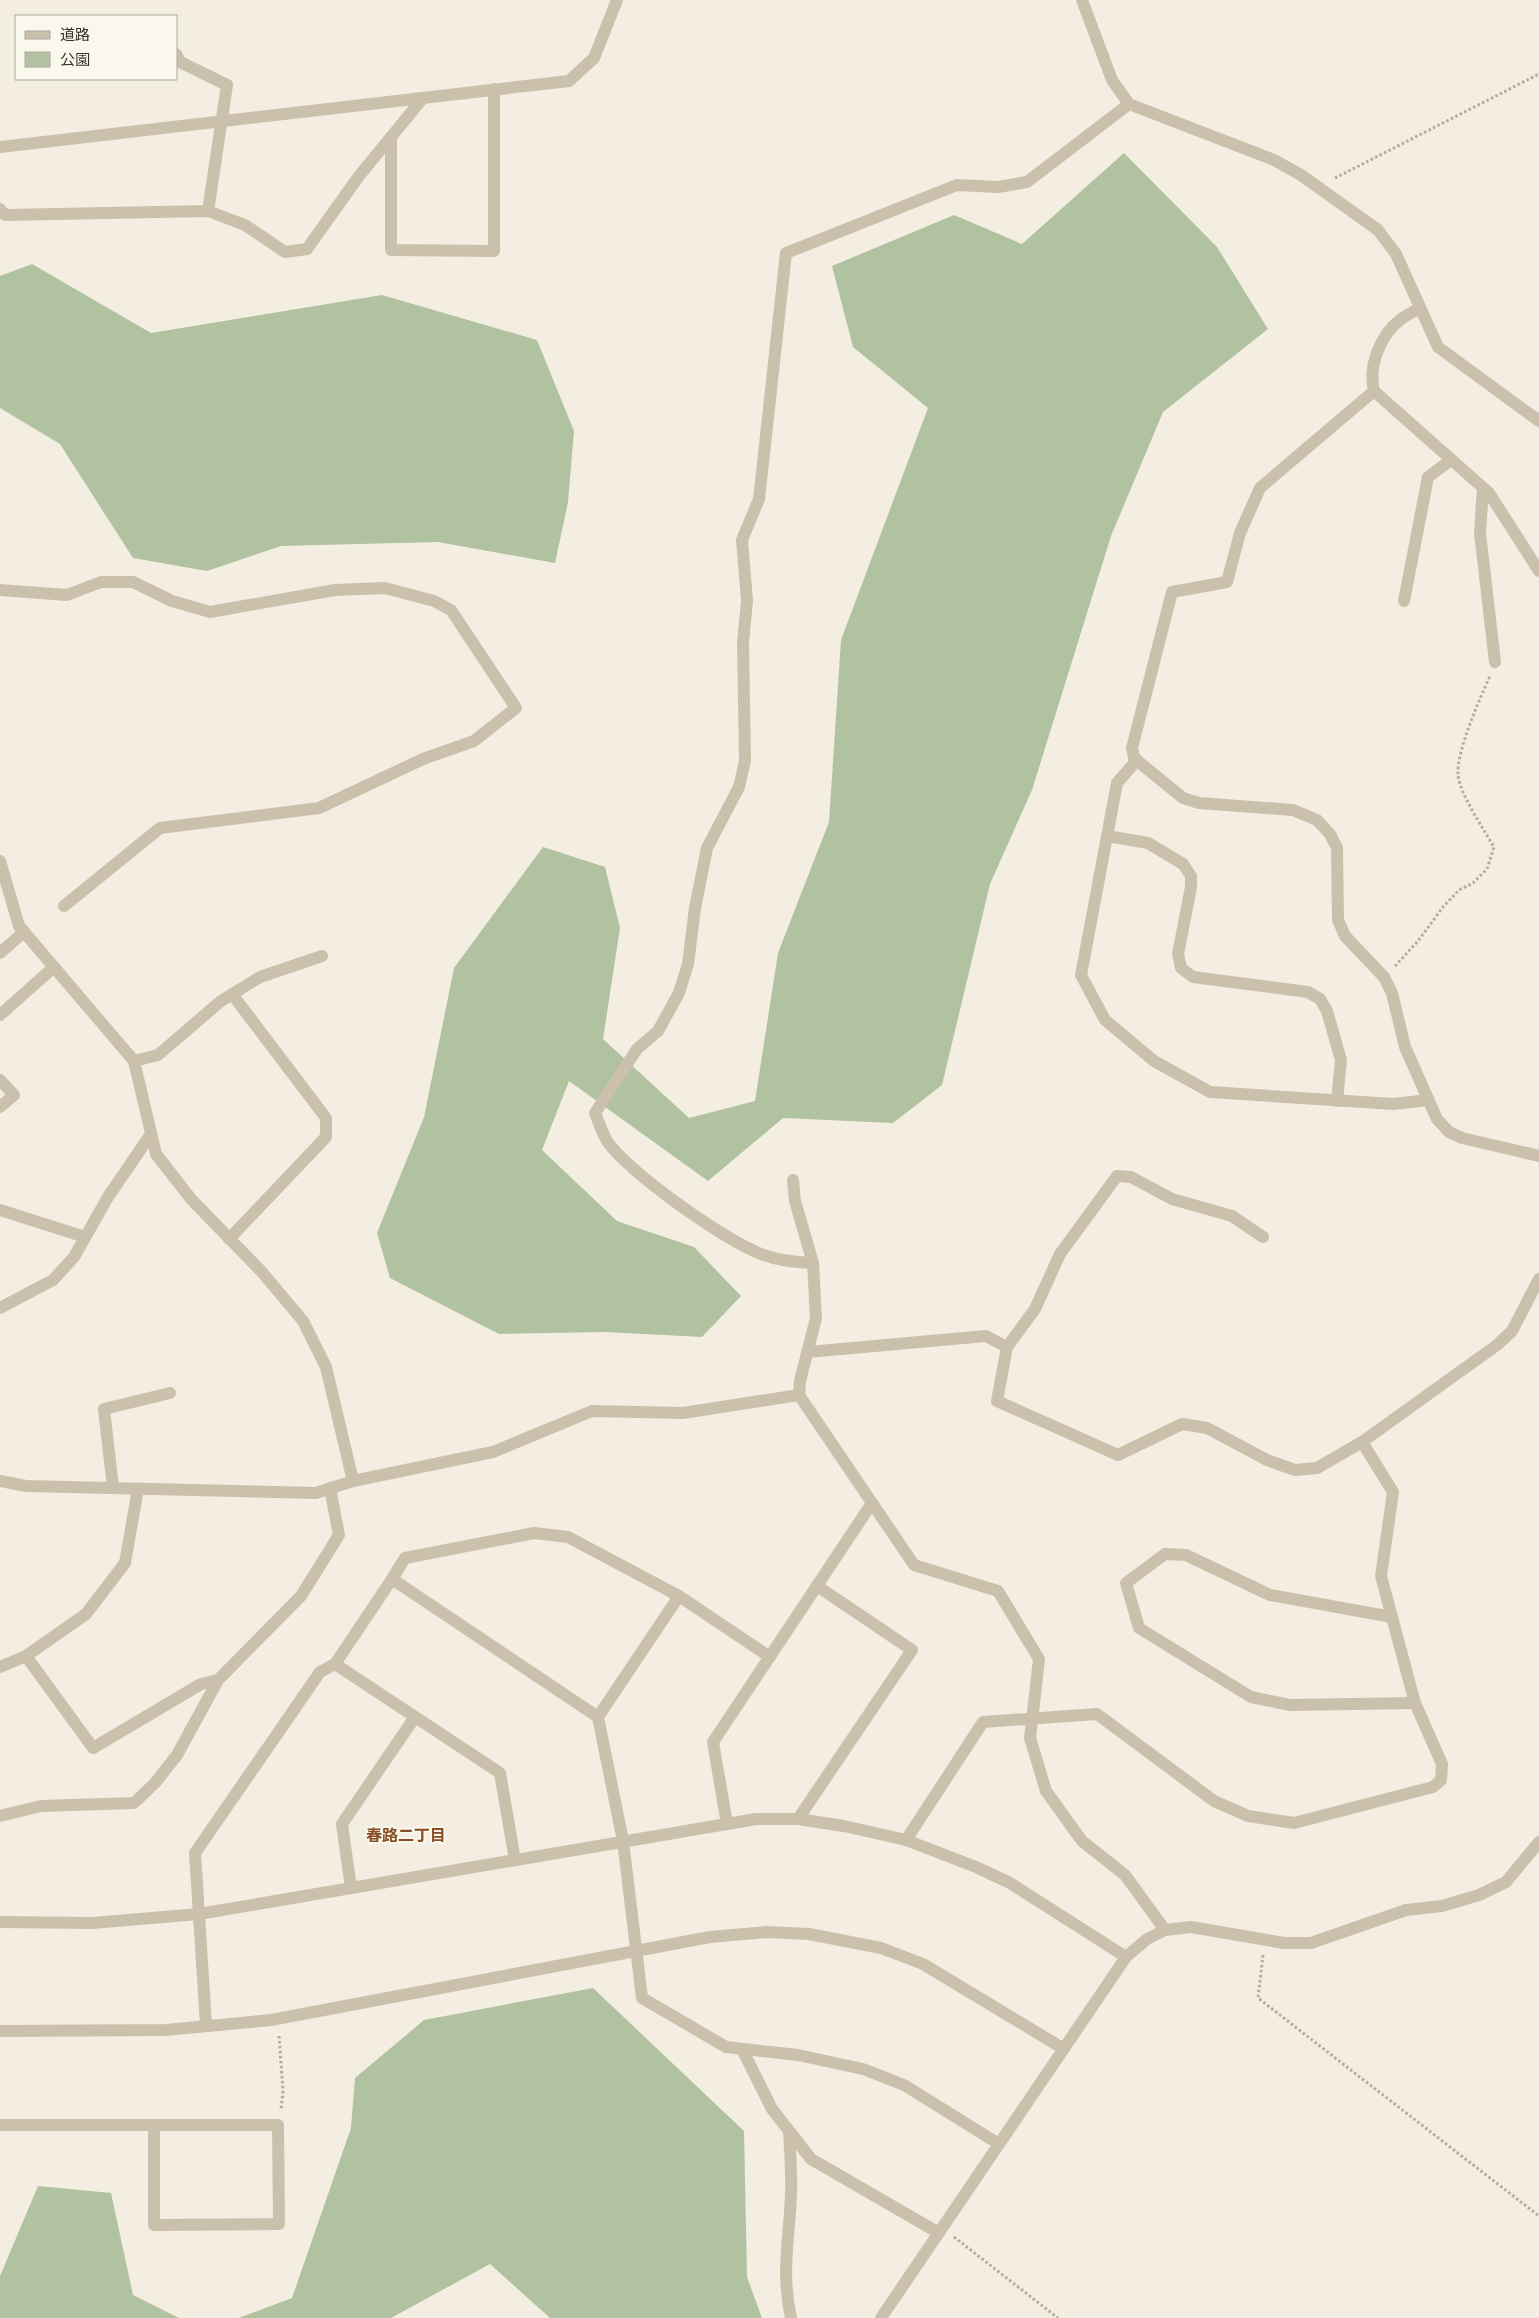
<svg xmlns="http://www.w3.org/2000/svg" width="1539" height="2318" viewBox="0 0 1539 2318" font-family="Rubik,'Noto Sans JP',sans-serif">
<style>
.green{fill:#b1c2a0}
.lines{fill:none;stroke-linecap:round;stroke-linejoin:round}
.path{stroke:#b7aa96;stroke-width:3;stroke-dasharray:2.5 2.5;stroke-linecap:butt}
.minor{stroke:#cbc0ac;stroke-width:12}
.labels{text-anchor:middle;stroke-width:4;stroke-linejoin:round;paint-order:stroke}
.neighbourhood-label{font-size:16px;font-weight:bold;fill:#874e25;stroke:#faf7ed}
</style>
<rect width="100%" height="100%" fill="#f3eee1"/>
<g class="green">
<path d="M 1124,153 L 1217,247 L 1268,329 L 1163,412 L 1111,536 L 1032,790 L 990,884 L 942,1085 L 893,1123 L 783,1118 L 708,1181 L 569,1081 L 542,1150 L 617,1221 L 694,1247 L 741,1296 L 702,1337 L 605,1332 L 499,1334 L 390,1278 L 377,1233 L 424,1117 L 454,968 L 543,847 L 605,867 L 620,928 L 603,1039 L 689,1118 L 755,1101 L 778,953 L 829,822 L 841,640 L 928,408 L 853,347 L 832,266 L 954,215 L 1022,244 Z"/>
<path d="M 32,264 L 151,333 L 382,295 L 537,340 L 574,431 L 568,502 L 555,563 L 438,542 L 281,546 L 207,571 L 133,558 L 60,444 L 0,408 L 0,276 Z"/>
<path d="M 593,1988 L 744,2131 L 747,2277 L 762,2318 L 550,2318 L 490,2264 L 391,2318 L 239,2318 L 292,2298 L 351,2128 L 355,2078 L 424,2020 Z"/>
<path d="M 38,2186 L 111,2193 L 133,2295 L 179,2318 L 0,2318 L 0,2276 Z"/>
</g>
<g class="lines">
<g class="path">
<path d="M 1335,178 L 1539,74"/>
<path d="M 1395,966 L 1418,941 L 1443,907 L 1459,890 L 1473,883 L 1487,869 L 1494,847 C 1484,830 1460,794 1458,775 C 1456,752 1480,698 1490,676"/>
<path d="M 1263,1955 L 1258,1998 L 1539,2216"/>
<path d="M 279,2036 L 283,2091 L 281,2109"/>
<path d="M 954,2237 L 1058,2318"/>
</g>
<g class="minor">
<path d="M 1082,0 L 1112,80 L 1129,104 L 1274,160 L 1301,175 L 1378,230 L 1396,254 L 1438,347 L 1539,421"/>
<path d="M 176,54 L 180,62 L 227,85 L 208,211"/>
<path d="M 391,137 L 391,250 L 494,251 L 494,89"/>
<path d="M 0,147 L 569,81 L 594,58 L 617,0"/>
<path d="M 0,209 L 5,215 L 208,211 L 245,225 L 285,252 L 307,249 L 359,176 L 423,98"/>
<path d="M 1420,308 C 1413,312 1406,315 1400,320 C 1380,335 1368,367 1374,391 L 1489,493 L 1539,571"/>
<path d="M 1374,391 L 1260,488 L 1240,533 L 1227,582 L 1172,592 L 1132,748 L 1134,758 L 1183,798 L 1199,803 L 1293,810 L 1317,820 L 1330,834 L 1337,848 L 1338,920 L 1345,936 L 1384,977 L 1392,993 L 1405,1047 L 1437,1119 L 1449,1132 L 1462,1138 L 1539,1156"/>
<path d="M 1483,488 L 1480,533 L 1495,662"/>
<path d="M 0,590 L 67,595 L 101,582 L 133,582 L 172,601 L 210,612 L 335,590 L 385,588 L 434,601 L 451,610 L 516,708 L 474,741 L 423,759 L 319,808 L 160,828 L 64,906"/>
<path d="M 1404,601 L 1428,477 L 1451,460"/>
<path d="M 1137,760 L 1117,783 L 1081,975 L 1105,1020 L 1154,1061 L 1210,1092 L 1393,1104 L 1429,1100"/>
<path d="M 1107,836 L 1148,843 L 1183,864 L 1191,876 L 1191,887 L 1178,954 L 1181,968 L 1193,977 L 1308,992 L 1320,999 L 1327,1011 L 1341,1060 L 1337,1101"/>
<path d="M 0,861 L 19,926 L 134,1061 L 156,1154 L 191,1199 L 261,1271 L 303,1321 L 326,1367 L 353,1481 L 316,1493 L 26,1486 L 0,1481"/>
<path d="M 0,953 L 24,932"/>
<path d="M 0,1015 L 54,967"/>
<path d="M 134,1061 L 158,1055 L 221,1001 L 260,977 L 322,956"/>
<path d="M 0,1080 L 14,1095 L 0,1107"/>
<path d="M 793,1180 L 795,1201 L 813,1263 L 816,1318 L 800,1381 L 799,1395"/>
<path d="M 0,1210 L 85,1237"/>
<path d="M 1263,1237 L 1232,1216 L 1172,1199 L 1131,1177 L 1117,1176 L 1060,1254 L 1035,1309 L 1007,1347 L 997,1401 L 1118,1455 L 1182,1424 L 1207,1428 L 1267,1460 L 1295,1470 L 1317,1468 L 1362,1442 L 1497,1345 L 1512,1331 L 1539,1279"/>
<path d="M 229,1239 L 326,1137 L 326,1118 L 232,994"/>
<path d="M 813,1263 C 793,1262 773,1260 754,1251 C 714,1232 637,1178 609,1144 C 603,1136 599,1122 595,1113 L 637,1049 L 658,1031 L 679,993 L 688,964 L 695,908 L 707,848 L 739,787 L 745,761 L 743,643 L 747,601 L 742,540 L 759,499 L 786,253 L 957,185 L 998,187 L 1027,182 L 1129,104"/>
<path d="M 0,1308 L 53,1280 L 74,1257 L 108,1197 L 151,1134"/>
<path d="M 808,1352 L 986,1336 L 1007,1347"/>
<path d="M 353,1481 L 493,1452 L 592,1411 L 683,1413 L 799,1395 L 914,1565 L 998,1591 L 1039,1659 L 1030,1738 L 1046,1791 L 1082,1841 L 1125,1875 L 1165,1930"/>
<path d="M 113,1488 L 104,1409 L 170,1393"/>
<path d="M 392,1579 L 405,1558 L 534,1533 L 568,1537 L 679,1596"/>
<path d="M 1392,1617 L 1270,1595 L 1186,1555 L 1165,1554 L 1126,1583 L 1139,1628 L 1251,1697 L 1290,1705 L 1415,1703"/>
<path d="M 26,1656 L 93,1748 L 201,1684 L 218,1680"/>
<path d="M 0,1667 L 26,1656 L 86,1614 L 125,1563 L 138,1489"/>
<path d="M 598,1717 L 623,1841 L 642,1998 L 726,2047 L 798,2055 L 863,2069 L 904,2085 L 999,2144"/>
<path d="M 0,1816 L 41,1806 L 134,1803 L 155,1783 L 177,1755 L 218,1680 L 301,1596 L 339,1535 L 330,1488"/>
<path d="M 798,1819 L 912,1650 L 817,1586"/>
<path d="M 727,1824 L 713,1742 L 872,1503"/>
<path d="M 906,1840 L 983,1722 L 1097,1714 L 1214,1801 L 1248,1816 L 1294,1823 L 1433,1787 L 1441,1780 L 1442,1764 L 1415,1703 L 1381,1576 L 1393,1492 L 1362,1442"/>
<path d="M 515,1860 L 500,1773 L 335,1664 L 392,1579 L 598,1717 L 679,1596 L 770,1657"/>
<path d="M 351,1888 L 342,1824 L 415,1717"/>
<path d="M 0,1922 L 92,1923 L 199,1914 L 756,1819 L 798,1819 L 844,1826 L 906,1840 L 976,1867 L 1010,1883 L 1126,1957"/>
<path d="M 206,2025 L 195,1853 L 320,1672 L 335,1664"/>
<path d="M 0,2031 L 166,2030 L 271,2020 L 710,1937 L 766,1932 L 809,1934 L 881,1948 L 923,1964 L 1064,2049"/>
<path d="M 742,2049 L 772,2109 L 811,2159 L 939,2233"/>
<path d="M 0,2125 L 278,2125 L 279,2224 L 154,2225 L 154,2125"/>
<path d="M 789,2131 C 790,2152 792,2174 791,2196 C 789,2241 781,2272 791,2318"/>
<path d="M 881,2318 L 1126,1957 L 1147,1939 L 1165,1930 L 1191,1927 L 1284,1943 L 1311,1943 L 1406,1910 L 1442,1906 L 1479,1895 L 1506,1882 L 1539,1842"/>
</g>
</g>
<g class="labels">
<g class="neighbourhood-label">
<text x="406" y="1841">春路二丁目</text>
</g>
</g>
<rect x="15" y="15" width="162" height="65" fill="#faf7ed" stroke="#ada89f"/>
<rect x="25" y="31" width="25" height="8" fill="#cbc0ac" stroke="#ada89f"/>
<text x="60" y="40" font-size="15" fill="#39322b">道路</text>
<rect x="25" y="52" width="25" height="15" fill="#b1c2a0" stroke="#ada89f"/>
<text x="60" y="65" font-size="15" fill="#39322b">公園</text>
</svg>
